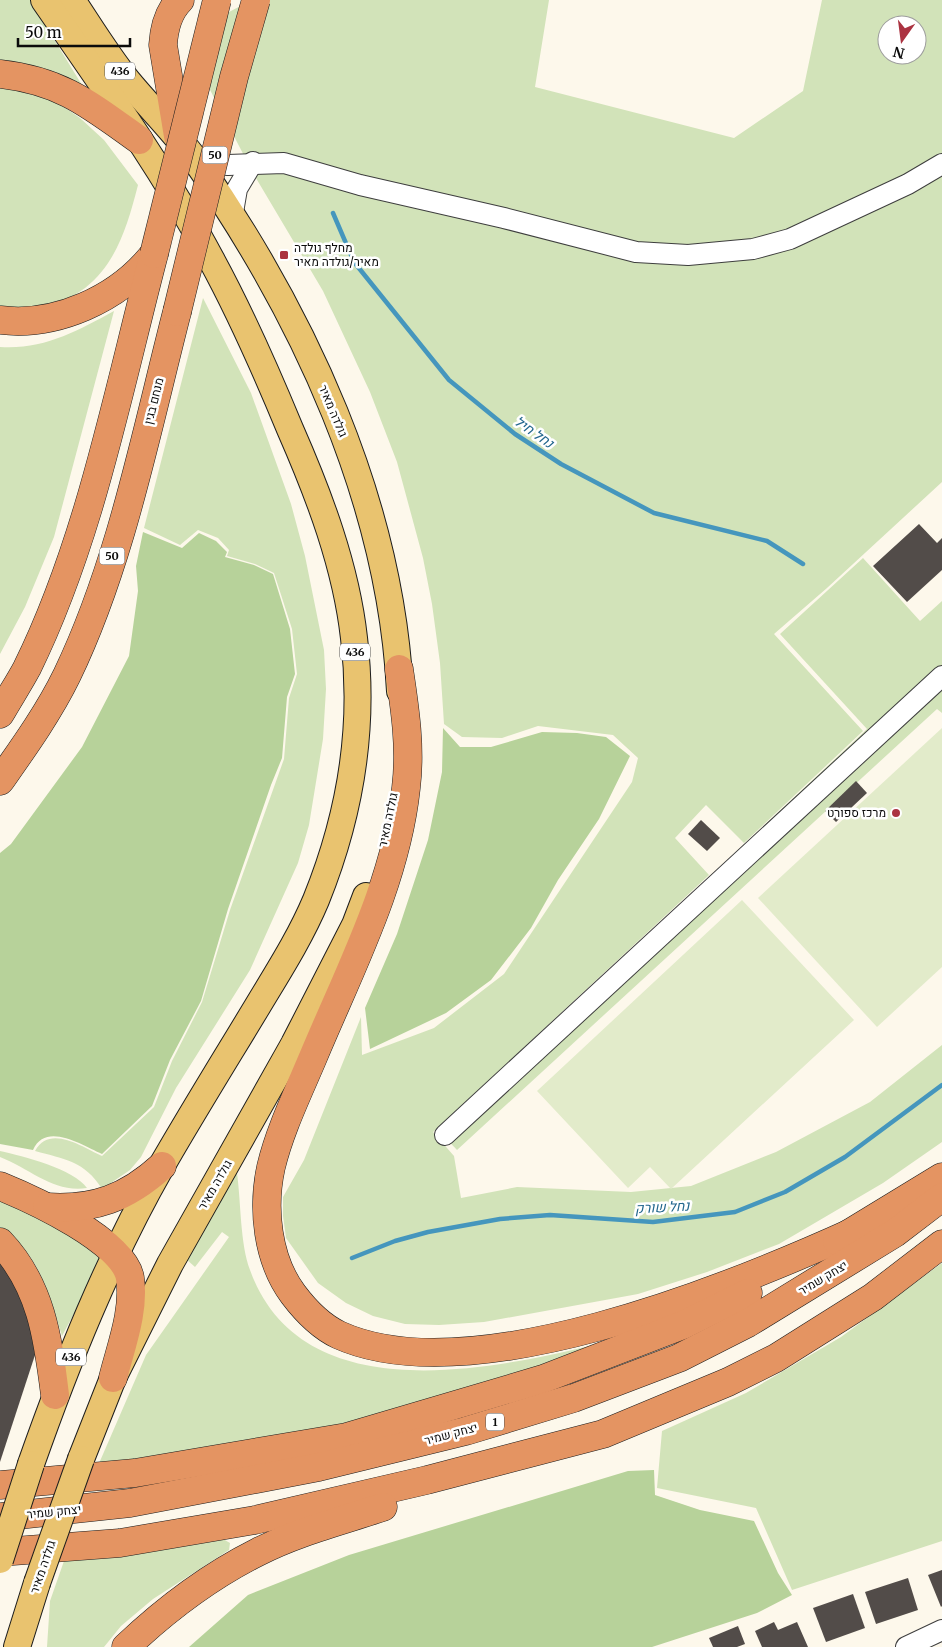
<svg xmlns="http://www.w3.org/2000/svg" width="942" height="1647" viewBox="0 0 942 1647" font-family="Merriweather,Heebo,serif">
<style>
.green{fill:#d2e3b9;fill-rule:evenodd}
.forest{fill:#b7d29a}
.pitch{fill:#e2ebca}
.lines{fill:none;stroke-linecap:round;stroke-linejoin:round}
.stream{stroke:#4596bd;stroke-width:4.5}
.building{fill:#524c49}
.minor-casing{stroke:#3e3e3e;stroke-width:22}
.major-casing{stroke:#1c1c1c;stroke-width:28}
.highway-casing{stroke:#1c1c1c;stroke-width:29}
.minor{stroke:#fff;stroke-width:20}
.major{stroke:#e9c36f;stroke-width:26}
.highway{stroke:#e49462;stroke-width:28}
.major-bridge-casing{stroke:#1c1c1c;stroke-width:28;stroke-linecap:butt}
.highway-bridge-casing{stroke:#1c1c1c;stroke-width:29;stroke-linecap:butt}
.major-bridge{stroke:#e9c36f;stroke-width:26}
.highway-bridge{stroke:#e49462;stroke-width:28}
.poi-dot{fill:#ab3341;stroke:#fff;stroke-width:2}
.labels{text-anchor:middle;stroke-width:5;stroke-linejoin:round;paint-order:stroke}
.shield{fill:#fff;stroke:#545454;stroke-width:1}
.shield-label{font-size:11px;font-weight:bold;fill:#0b0b0b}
.poi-label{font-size:12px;fill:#0b0b0b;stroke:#fff;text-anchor:start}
.street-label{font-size:12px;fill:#0b0b0b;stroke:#fff}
.water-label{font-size:14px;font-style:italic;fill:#23678e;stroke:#fff}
</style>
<rect width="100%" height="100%" fill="#fdf8eb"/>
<g class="green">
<path d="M 0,0 L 30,0 L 85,90 C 53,72 37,64 0,61 Z"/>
<path d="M 252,0 L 549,0 L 535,87 L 734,138 L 803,91 L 822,0 L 942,0 L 942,482 L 827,588 L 774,634 L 863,731 L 744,843 L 706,805 L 675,838 L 709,875 L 433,1132 L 454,1156 L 461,1198 L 517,1187 L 631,1192 L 691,1186 L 776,1152 L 870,1102 L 942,1045 L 942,1142 L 883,1183 L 779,1244 L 707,1272 L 638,1294 L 484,1322 L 439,1325 L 405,1324 L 373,1316 L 346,1303 L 318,1283 L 286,1238 L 283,1216 L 283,1197 L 304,1160 L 361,1017 L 362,1055 L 434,1028 L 504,974 L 632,782 L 638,758 L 613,735 L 538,726 L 502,738 L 462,737 L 444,724 L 440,663 L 432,604 L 423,558 L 397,462 L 370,392 L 323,291 L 253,173 L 208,86 L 213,26 L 229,12 ZM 887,25 L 917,25 L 917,55 L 887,55 Z"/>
<path d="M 0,86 L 54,100 L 80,118 L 104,140 L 138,185 C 123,244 106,293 39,309 C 27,312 12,309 0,310 Z"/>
<path d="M 203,298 L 251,393 L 291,504 L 305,556 L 324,650 L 326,689 L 323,739 L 309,825 L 298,863 L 250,970 L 176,1088 L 141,1157 L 130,1170 L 102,1189 C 85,1161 64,1159 35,1151 C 50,1124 82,1147 102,1156 L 154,1107 L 172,1061 L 202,1002 L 230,910 L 284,759 L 289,698 L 297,674 L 292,629 L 274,573 L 255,564 L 227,556 L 229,550 L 218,538 L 198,530 L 180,545 L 144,528 Z"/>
<path d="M 114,311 L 54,537 L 25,607 L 0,654 L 0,347 C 43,350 77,331 114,311 Z"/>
<path d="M 863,558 L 920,621 L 942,601 L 942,713 L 937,709 L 457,1150 L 439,1131 L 867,729 L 780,634 Z"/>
<path d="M 0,1151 C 23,1156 74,1169 87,1188 C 53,1193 31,1169 0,1157 Z"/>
<path d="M 237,1173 C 241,1202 240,1244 250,1270 C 302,1414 497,1369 610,1341 L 613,1345 L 349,1427 L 97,1468 L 146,1355 L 229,1237 L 222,1232 L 195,1267 L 186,1259 Z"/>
<path d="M 0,1195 L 105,1256 L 62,1336 C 50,1297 38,1249 0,1229 Z"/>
<path d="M 942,1263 L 942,1541 L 792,1590 L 756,1508 L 657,1488 L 662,1431 L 746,1393 L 841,1337 Z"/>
<path d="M 223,1539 L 230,1543 L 229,1550 L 153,1599 L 121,1626 L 104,1647 L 47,1647 L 50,1601 L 64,1561 Z"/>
</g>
<g class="forest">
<path d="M 143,532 L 182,548 L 199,533 L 216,541 L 227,552 L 225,557 L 254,565 L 273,574 L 290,629 L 295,674 L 287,697 L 282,758 L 271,785 L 228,909 L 201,1001 L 170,1060 L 152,1106 L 102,1154 C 83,1146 46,1121 33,1150 L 0,1144 L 0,853 L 11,844 L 82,747 L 129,656 L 138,591 L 136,566 Z"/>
<path d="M 443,728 L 460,747 L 491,747 L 542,732 L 577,733 L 606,737 L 630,756 L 599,819 L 558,880 L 531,928 L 491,980 L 446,1013 L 370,1049 L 365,1008 L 397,934 L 428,840 L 442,772 Z"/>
<path d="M 654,1470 L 655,1495 L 700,1510 L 754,1521 L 778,1573 L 792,1595 L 757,1613 L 652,1647 L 189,1647 L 248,1595 L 349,1555 L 628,1471 Z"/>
</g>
<g class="pitch">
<path d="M 942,728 L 942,967 L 877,1027 L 758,898 Z"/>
<path d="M 742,900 L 854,1020 L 671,1189 L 650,1167 L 628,1188 L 537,1091 Z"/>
</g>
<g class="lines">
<g class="stream">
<path d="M 333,213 L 354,262 L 449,380 L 515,434 L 561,464 L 654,513 L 767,541 L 803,564"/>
<path d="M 352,1258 L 395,1241 L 428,1232 L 500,1219 L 550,1215 L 653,1222 L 735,1212 L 785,1192 L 845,1157 L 942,1085"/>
</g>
</g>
<g class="building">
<path d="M 919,524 L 937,543 L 942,538 L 942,570 L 907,602 L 873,566 Z"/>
<path d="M 856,781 L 867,793 L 836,822 L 825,811 Z"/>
<path d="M 701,820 L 720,838 L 707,851 L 688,834 Z"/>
<path d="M 0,1257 L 11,1269 L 33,1333 L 35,1355 L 0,1462 Z"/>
<path d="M 942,1570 L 942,1606 L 941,1607 L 928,1575 Z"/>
<path d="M 908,1578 L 918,1610 L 876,1624 L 865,1592 Z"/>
<path d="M 853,1594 L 865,1628 L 826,1642 L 813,1608 Z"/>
<path d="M 774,1622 L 778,1630 L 797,1622 L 808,1647 L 762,1647 L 755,1631 Z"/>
<path d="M 738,1626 L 745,1644 L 737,1647 L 713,1647 L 709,1638 Z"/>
</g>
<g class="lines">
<g class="minor-casing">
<g id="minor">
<path d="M 201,162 L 228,165 L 284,163 L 360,185 L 504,218 L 636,252 L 688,255 L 753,249 L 790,239 L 908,184 L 942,164"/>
<path d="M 232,218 L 237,189 L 253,162"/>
<path d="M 445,1135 L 942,676"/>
<path d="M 906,1647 L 942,1630"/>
</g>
</g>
<g class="major-casing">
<g id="major">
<path d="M 72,0 C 90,27 107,55 127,80 C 150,108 175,132 196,161 C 304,316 390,500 400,691"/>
<path d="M 81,1459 L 113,1378 L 170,1264 L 294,1044 L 355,925 L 366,896"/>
<path d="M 31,1464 C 67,1362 107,1262 161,1167 C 192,1113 225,1060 257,1007 C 278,972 300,938 316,900 C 350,816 365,728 354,638 C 346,566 319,495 290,429 C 266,371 241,314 211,259 C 163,169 102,84 44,0"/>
<path d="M 17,1647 L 37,1583"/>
</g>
</g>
<g class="highway-casing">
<g id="highway">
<path d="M 0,74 C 62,81 90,105 139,140"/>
<path d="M 178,136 L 163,45 C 164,29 168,12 180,0"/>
<path d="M 0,320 C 56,327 118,299 153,255"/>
<path d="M 399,669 C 405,709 411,748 406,788 C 396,882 350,969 314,1055 C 299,1091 280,1129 271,1167 C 262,1208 267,1259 293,1294 C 305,1310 320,1326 339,1335 C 470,1394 729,1288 853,1232"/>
<path d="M 0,714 C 9,698 19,683 27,668 C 90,540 118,391 154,254"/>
<path d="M 0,781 C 24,747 49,712 67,675 C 121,563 146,432 177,312"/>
<path d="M 0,1186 C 32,1199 124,1241 130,1278 C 135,1311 121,1346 113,1378"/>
<path d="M 47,1207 C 94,1210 127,1198 162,1166"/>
<path d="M 837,1241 L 942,1177"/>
<path d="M 0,1242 C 41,1285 48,1338 55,1395"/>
<path d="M 0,1485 L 135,1473 L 347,1437 L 543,1379 L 683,1325 L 748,1293"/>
<path d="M 0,1517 L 130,1503 L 319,1467 L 466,1431 L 574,1398 L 679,1358 L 748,1323 L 895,1233 L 942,1197"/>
<path d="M 0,1552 L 120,1543 L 255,1520 L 427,1480 L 603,1434 L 728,1382 L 776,1358 L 873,1297 L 942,1244"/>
<path d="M 126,1647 C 165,1610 210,1576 258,1552 C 297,1532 341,1521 383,1507"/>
</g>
</g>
<use href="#minor" class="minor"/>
<use href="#major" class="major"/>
<use href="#highway" class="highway"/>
<g class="major-bridge-casing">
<g id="major-bridge">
<path d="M 0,1560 L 31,1464"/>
<path d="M 37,1583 L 81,1459"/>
</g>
</g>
<g class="highway-bridge-casing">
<g id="highway-bridge">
<path d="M 154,254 L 217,0"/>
<path d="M 177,312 L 234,77 L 256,0"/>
</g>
</g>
<use href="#major-bridge" class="major-bridge"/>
<use href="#highway-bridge" class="highway-bridge"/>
</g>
<g class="poi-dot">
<rect x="279" y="250" width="10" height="10" rx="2.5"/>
<circle cx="896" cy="813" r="5"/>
</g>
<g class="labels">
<g class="shield">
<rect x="105" y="62.5" width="30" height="17" rx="4"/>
<rect x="202.5" y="146.5" width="25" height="17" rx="4"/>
<rect x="99.5" y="547.5" width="25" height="17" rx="4"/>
<rect x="340" y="643.5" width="30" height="17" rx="4"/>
<rect x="56" y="1348.5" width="30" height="17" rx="4"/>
<rect x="486" y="1413.5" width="18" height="17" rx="4"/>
</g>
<g class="shield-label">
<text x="120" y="75">436</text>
<text x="215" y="159">50</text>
<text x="112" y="560">50</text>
<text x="355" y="656">436</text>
<text x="71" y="1361">436</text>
<text x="495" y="1426">1</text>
</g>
<g class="poi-label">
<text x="294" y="252">מחלף גולדה<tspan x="294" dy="14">מאיר/גולדה מאיר</tspan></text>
<text x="886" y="817" text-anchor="end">מרכז ספורט</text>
</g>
<g class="street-label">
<text transform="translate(154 401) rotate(-76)" y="4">מנחם בגין</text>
<text transform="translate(333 411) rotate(67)" y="4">גולדה מאיר</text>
<text transform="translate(388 820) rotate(-78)" y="4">גולדה מאיר</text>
<text transform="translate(215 1185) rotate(-60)" y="4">גולדה מאיר</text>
<text transform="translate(823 1278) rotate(-31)" y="4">יצחק שמיר</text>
<text transform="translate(451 1434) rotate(-15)" y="4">יצחק שמיר</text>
<text transform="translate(54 1512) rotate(-6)" y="4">יצחק שמיר</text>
<text transform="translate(43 1567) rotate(-71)" y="4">גולדה מאיר</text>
</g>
<g class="water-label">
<text transform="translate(534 432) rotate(35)" y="5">נחל חיל</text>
<text transform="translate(662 1207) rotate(-3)" y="5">נחל שורק</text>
</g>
</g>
<g transform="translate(902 40) rotate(194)"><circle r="24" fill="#ffffff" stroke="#9d9d9d"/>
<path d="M0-4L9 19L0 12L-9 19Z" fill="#ab3341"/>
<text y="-8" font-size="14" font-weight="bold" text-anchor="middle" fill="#0b0b0b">N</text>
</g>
<path d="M18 38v8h112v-8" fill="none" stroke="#0b0b0b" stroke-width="2.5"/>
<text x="25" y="38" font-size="15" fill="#0b0b0b" stroke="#ffffff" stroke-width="4" paint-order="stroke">50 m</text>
</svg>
